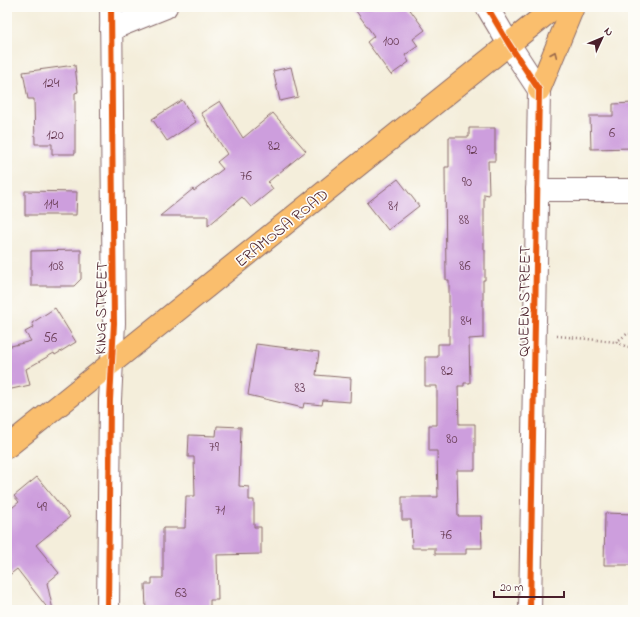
<svg xmlns="http://www.w3.org/2000/svg" width="640" height="617" viewBox="0 0 640 617" font-family="'Indie Flower',sans-serif">
<style>
.building{fill:#cd9edd}
.lines{fill:none;stroke-linecap:round;stroke-linejoin:round}
.minor-casing{stroke:#866769;stroke-width:24}
.major-casing{stroke:#866769;stroke-width:24}
.path{stroke:#866769;stroke-width:2.5;stroke-dasharray:1 3;stroke-linecap:butt}
.minor{stroke:#fff;stroke-width:22}
.major{stroke:#fabe6d;stroke-width:22}
.cycleway-casing{stroke:#fdfcf7;stroke-width:8}
.cycleway{stroke:#e8590c;stroke-width:6}
.oneway{stroke:#996749}
.labels{text-anchor:middle;stroke-width:3.5;stroke-linejoin:round;paint-order:stroke}
.number-label{font-size:14px;fill:#6b3f58}
.street-label{font-size:16px;fill:#4a1f2b;stroke:#fdfcf7}
</style>
<rect width="100%" height="100%" fill="#fdfcf7"/>
<filter id="ink" filterUnits="userSpaceOnUse"><feTurbulence type="fractalNoise" baseFrequency=".025" numOctaves="2"/><feDisplacementMap in="SourceGraphic" scale="8" xChannelSelector="R" yChannelSelector="G"/><feConvolveMatrix kernelMatrix="1 2 1 2 8 2 1 2 1" color-interpolation-filters="sRGB"/></filter>
<filter id="wash" filterUnits="userSpaceOnUse"><feTurbulence type="fractalNoise" baseFrequency=".012" numOctaves="4" result="noise"/><feDisplacementMap in="SourceGraphic" scale="16" xChannelSelector="R" yChannelSelector="G"/><feGaussianBlur stdDeviation="0.9" result="paint"/><feColorMatrix in="noise" values="0 0 0 0 0 0 0 0 0 0 0 0 0 0 0 0 0 1.4 0 .05"/><feComposite in="paint" operator="in"/></filter>
<g filter="url(#wash)">
<rect width="100%" height="100%" fill="#f4eedb"/>
<g id="blocks">
<g class="building">
<path d="M 353,7 L 408,7 L 425,30 L 413,39 L 418,46 L 405,55 L 409,62 L 391,75 L 367,42 L 374,36 Z"/>
<path d="M 75,65 L 78,92 L 75,93 L 75,154 L 52,154 L 52,144 L 35,144 L 34,99 L 28,99 L 23,72 Z"/>
<path d="M 291,67 L 298,97 L 280,101 L 273,71 Z"/>
<path d="M 182,100 L 196,122 L 167,141 L 152,119 Z"/>
<path d="M 220,101 L 243,138 L 273,113 L 306,151 L 268,182 L 273,189 L 251,207 L 242,197 L 208,226 L 208,216 L 160,216 L 193,189 L 194,191 L 223,169 L 217,162 L 227,154 L 201,113 Z"/>
<path d="M 633,103 L 633,148 L 591,149 L 590,116 L 613,116 L 613,104 Z"/>
<path d="M 469,128 L 495,128 L 495,161 L 488,161 L 489,195 L 484,194 L 484,250 L 485,250 L 485,280 L 483,280 L 483,338 L 469,339 L 470,383 L 464,383 L 464,386 L 458,386 L 459,424 L 475,424 L 475,470 L 457,470 L 458,516 L 481,516 L 482,548 L 466,548 L 466,554 L 435,554 L 435,548 L 412,548 L 411,520 L 402,520 L 402,497 L 438,497 L 437,451 L 429,451 L 429,425 L 437,425 L 437,386 L 425,386 L 425,357 L 438,357 L 438,344 L 449,344 L 449,280 L 446,280 L 445,167 L 449,167 L 449,137 L 469,137 Z"/>
<path d="M 398,179 L 419,206 L 388,230 L 367,203 Z"/>
<path d="M 25,191 L 77,192 L 76,215 L 25,215 Z"/>
<path d="M 81,250 L 81,279 L 74,286 L 31,286 L 31,251 Z"/>
<path d="M 55,308 L 76,342 L 55,355 L 54,353 L 26,369 L 30,385 L 7,390 L 7,347 L 31,341 L 25,332 L 34,327 L 32,323 Z"/>
<path d="M 256,344 L 319,352 L 316,375 L 351,378 L 350,402 L 323,400 L 322,405 L 304,403 L 303,408 L 248,395 Z"/>
<path d="M 217,426 L 241,427 L 239,486 L 249,487 L 249,500 L 254,500 L 254,527 L 261,527 L 261,554 L 217,555 L 218,600 L 210,600 L 210,610 L 146,610 L 145,584 L 152,584 L 152,578 L 163,578 L 163,528 L 185,528 L 186,496 L 195,496 L 194,457 L 188,457 L 189,435 L 216,436 Z"/>
<path d="M 37,477 L 70,517 L 36,545 L 59,573 L 47,583 L 53,610 L 49,610 L 17,569 L 7,577 L 7,512 L 19,502 L 14,496 Z"/>
<path d="M 605,513 L 633,514 L 633,565 L 604,565 Z"/>
</g>
</g>
</g>
<g filter="url(#ink)">
<use href="#blocks" fill-opacity="0" stroke="#866769" stroke-width="1"/>
<g class="lines">
<g class="minor-casing">
<g id="minor">
<path d="M 487,7 L 509,44 L 539,90 L 530,610"/>
<path d="M 111,29 L 166,7"/>
<path d="M 537,190 L 633,190"/>
<path d="M 108,610 L 110,400 L 114,323 L 111,7"/>
</g>
</g>
<g class="major-casing">
<g id="major">
<path d="M 539,90 L 573,7"/>
<path d="M 7,447 L 555,7"/>
</g>
</g>
<g class="path">
<path d="M 557,336 L 568,337 L 616,342 L 627,347 L 633,347"/>
<path d="M 616,342 L 627,334 L 633,334"/>
</g>
<use href="#minor" class="minor"/>
<use href="#major" class="major"/>
<g class="cycleway-casing">
<g id="cycleway">
<path d="M 487,7 L 509,44 L 539,90 L 530,610"/>
<path d="M 108,610 L 110,400 L 114,323 L 111,7"/>
</g>
</g>
<use href="#cycleway" class="cycleway"/>
</g>
<defs><path id="oneway-chevron" d="M-2-3.5L2.5 0L-2 3.5" fill="none" stroke-width="1.6" stroke-linecap="round" stroke-linejoin="round"/></defs>
<use class="oneway" href="#oneway-chevron" transform="translate(554 54) rotate(-67)"/>
</g>
<g class="labels">
<g class="number-label">
<text x="391" y="45">100</text>
<text x="51" y="87">124</text>
<text x="612" y="137">6</text>
<text x="55" y="139">120</text>
<text x="274" y="150">82</text>
<text x="472" y="154">92</text>
<text x="246" y="180">76</text>
<text x="467" y="186">90</text>
<text x="51" y="208">114</text>
<text x="393" y="210">81</text>
<text x="464" y="224">88</text>
<text x="56" y="270">108</text>
<text x="465" y="270">86</text>
<text x="466" y="325">84</text>
<text x="50" y="342">56</text>
<text x="447" y="375">82</text>
<text x="300" y="392">83</text>
<text x="452" y="443">80</text>
<text x="214" y="451">79</text>
<text x="42" y="511">49</text>
<text x="220" y="514">71</text>
<text x="446" y="539">76</text>
<text x="181" y="597">63</text>
</g>
<g class="street-label">
<text transform="translate(281 227) rotate(-39)" y="6">ERAMOSA ROAD</text>
<text transform="translate(523 301) rotate(-89)" y="6">QUEEN STREET</text>
<text transform="translate(100 308) rotate(-89)" y="6">KING STREET</text>
</g>
</g>
<rect width="640" height="617" fill="none" stroke="#fdfcf7" stroke-width="24"/>
<g transform="translate(602 38) rotate(46)" stroke="#fdfcf7" stroke-width="3" paint-order="stroke">
<path d="M0-3L7 15L0 10L-7 15Z" fill="#4a1f2b"/>
<text y="-6" font-size="11" font-weight="bold" text-anchor="middle" fill="#4a1f2b">N</text>
</g>
<path d="M494 591v6h70v-6" fill="none" stroke="#4a1f2b" stroke-width="2"/>
<text x="500" y="591" font-size="12" fill="#4a1f2b" stroke="#fdfcf7" stroke-width="3" paint-order="stroke">20 m</text>
</svg>
